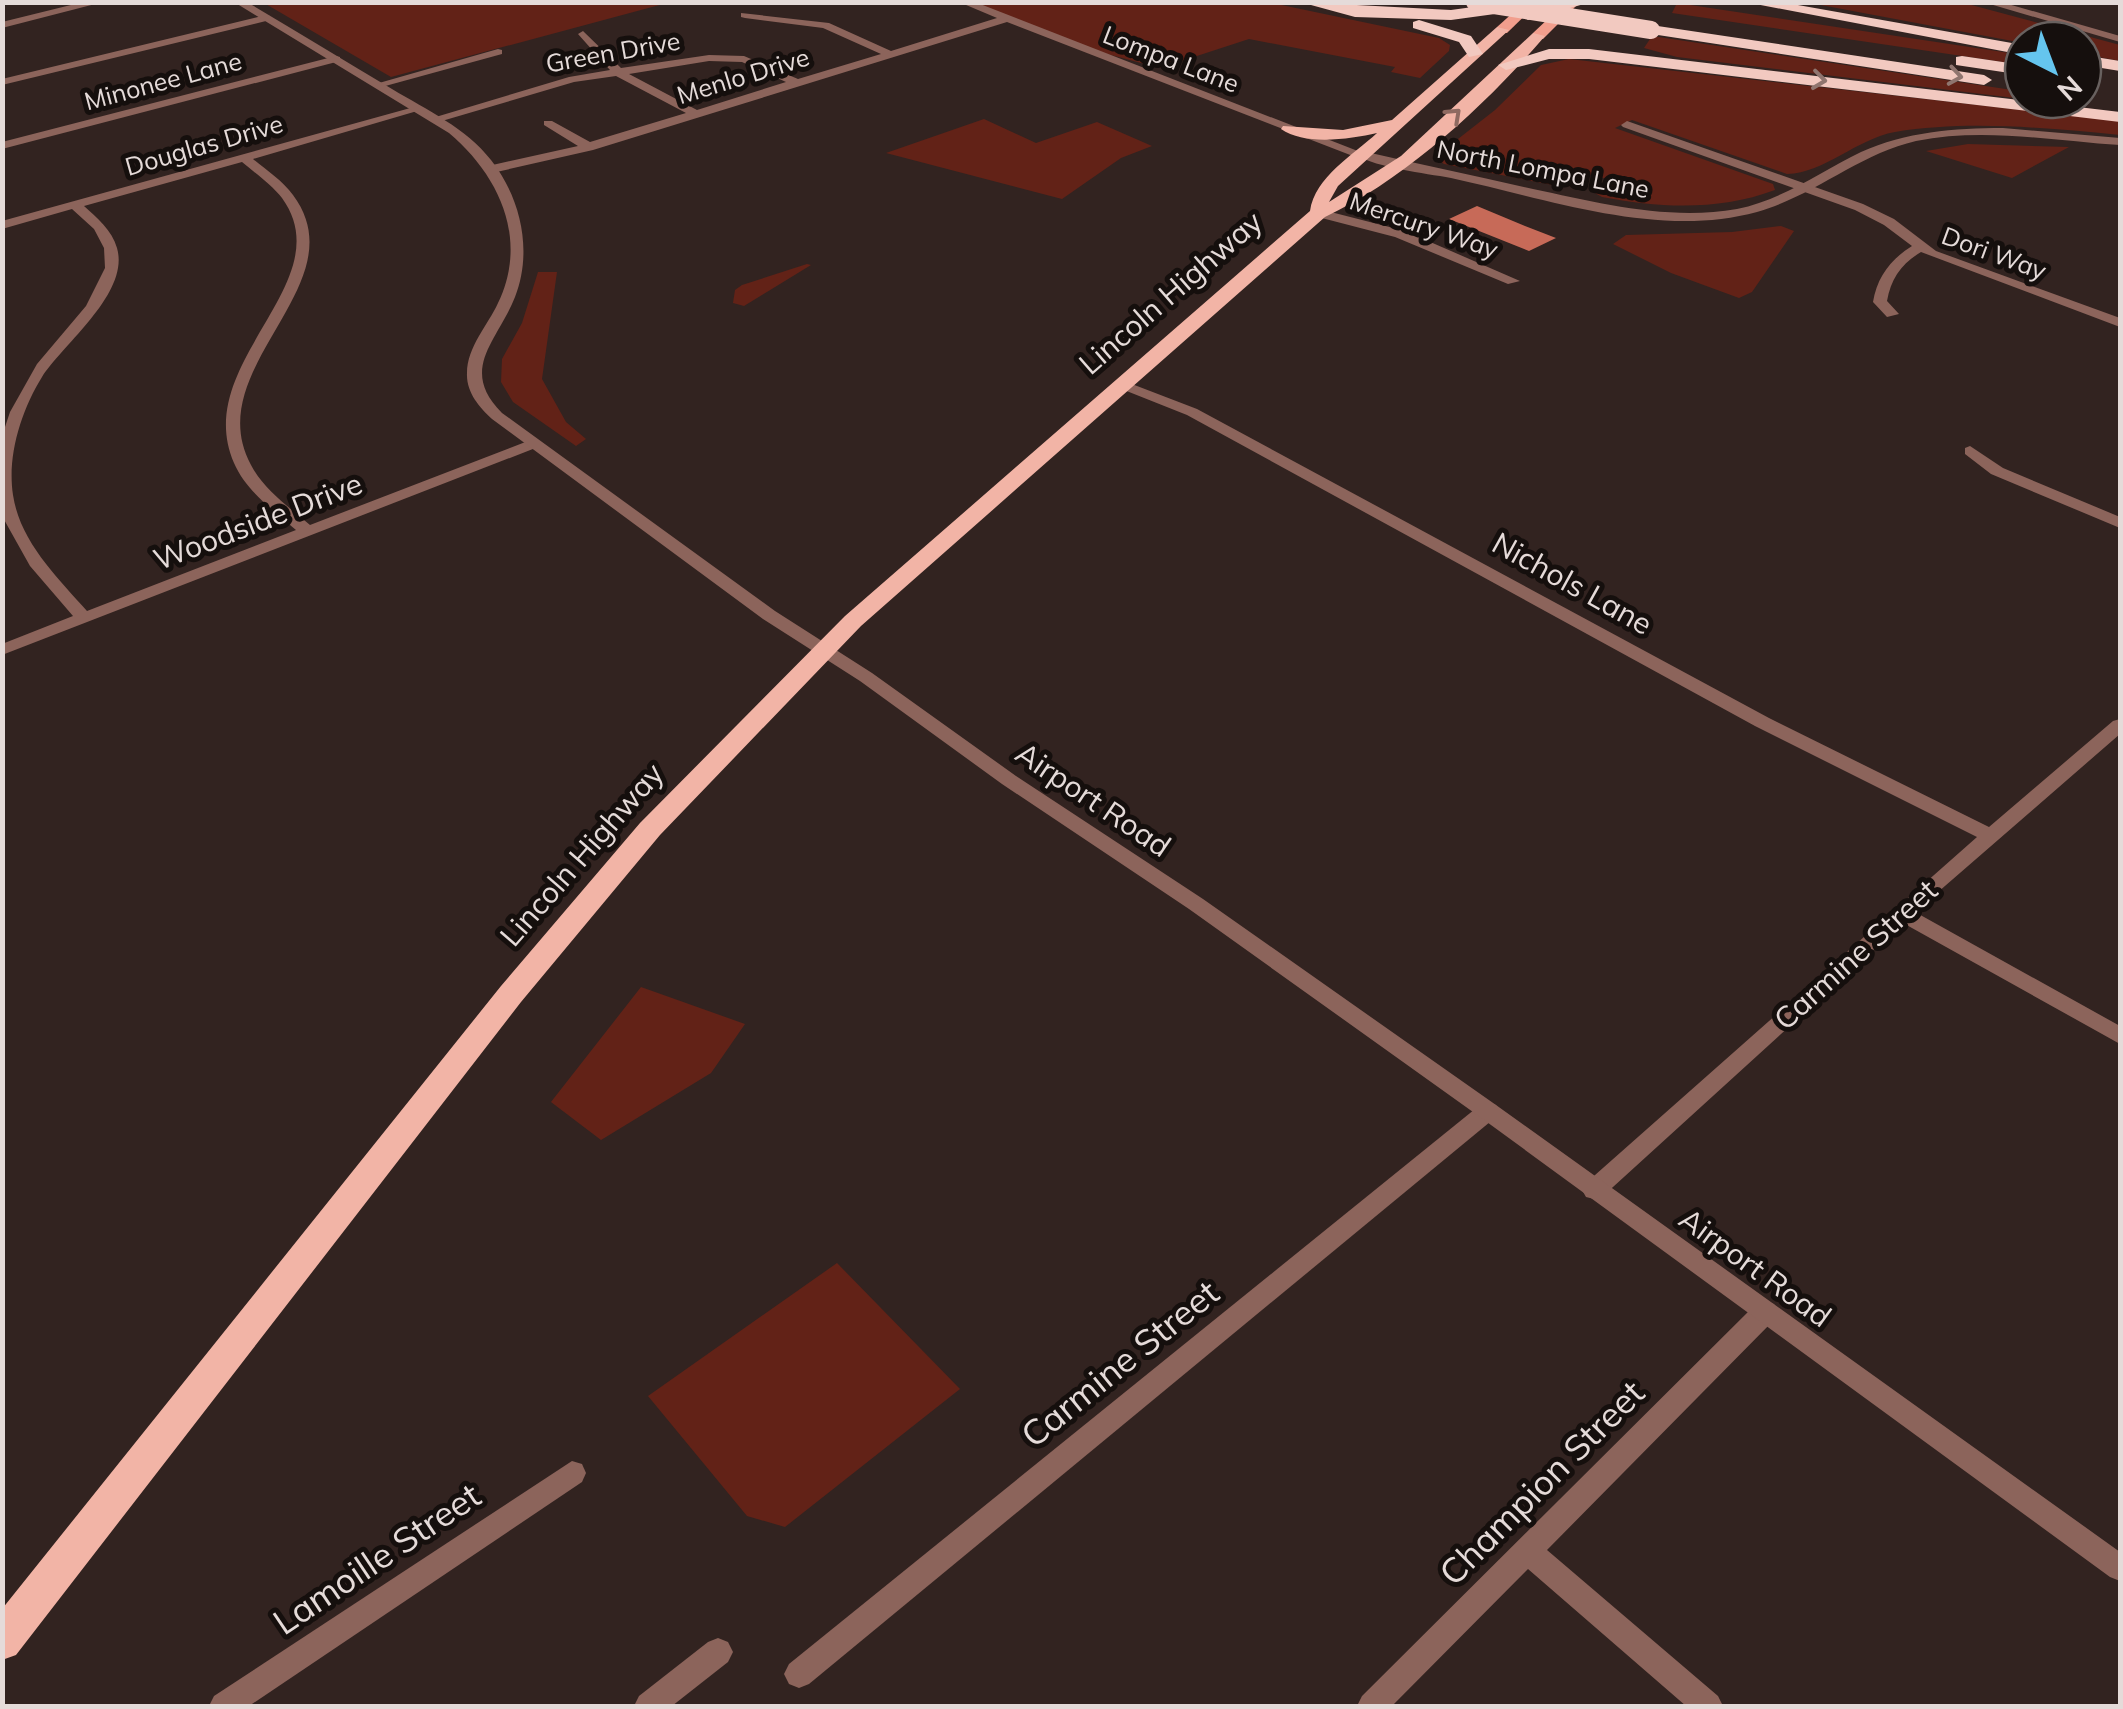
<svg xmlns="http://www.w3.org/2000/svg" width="2123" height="1709" viewBox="0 0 2123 1709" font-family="Mulish,sans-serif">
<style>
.green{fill:#622217}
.building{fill:#c76a58}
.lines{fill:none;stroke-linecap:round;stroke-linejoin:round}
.minor{fill:#8c645b;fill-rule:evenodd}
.tertiary{fill:#8c645b;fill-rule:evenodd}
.primary{fill:#f29e8d;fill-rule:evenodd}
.trunk{fill:#f2b4a6;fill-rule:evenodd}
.motorway{fill:#f2c9c0;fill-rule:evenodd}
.motorway-bridge{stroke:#f2c9c0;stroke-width:18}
.oneway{stroke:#8f756f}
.oneway2{stroke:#8f6a61}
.labels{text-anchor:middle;stroke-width:10;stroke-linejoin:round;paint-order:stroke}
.far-street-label{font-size:25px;fill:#e5dbd9;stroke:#150f0d}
.street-label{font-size:30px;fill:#e5dbd9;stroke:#150f0d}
.near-street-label{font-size:35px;fill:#e5dbd9;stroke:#150f0d}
</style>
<rect width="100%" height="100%" fill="#322320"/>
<g class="green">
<path d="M 264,3 L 264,2 L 667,3 L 391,77 Z"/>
<path d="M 973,3 L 1272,3 L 1439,38 L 1450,45 L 1449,51 L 1420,78 L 1391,72 L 1395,67 L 1249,39 L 1160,68 L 1092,50 Z"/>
<path d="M 1677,3 L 2023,55 L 2023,65 L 1672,13 Z"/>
<path d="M 1810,3 L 1964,3 L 2120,45 L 2120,61 L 2083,54 L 2083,40 L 2023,40 L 2023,43 Z"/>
<path d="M 1652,36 L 2019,91 L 2023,99 L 1677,57 L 1644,48 Z"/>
<path d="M 1569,59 L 2120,121 L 2120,135 C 2047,128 1968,120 1895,132 C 1856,139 1825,173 1787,174 L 1632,120 L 1615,128 L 1773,184 L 1775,190 C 1719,211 1660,208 1602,197 L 1595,193 L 1607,179 L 1574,171 L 1563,187 L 1444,164 L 1435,157 L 1495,110 L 1541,65 Z"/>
<path d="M 984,119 L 1036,143 L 1097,122 L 1152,146 L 1121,158 L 1062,199 L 886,153 Z"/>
<path d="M 1968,144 L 2069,147 L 2012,178 L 1926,151 Z"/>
<path d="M 1781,226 L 1794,231 L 1752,292 L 1739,298 L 1671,273 L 1613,244 L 1626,235 L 1732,232 Z"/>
<path d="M 807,264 L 811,265 L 744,306 L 733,303 L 735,290 L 742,285 Z"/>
<path d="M 538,272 L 557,272 L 542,379 L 566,422 L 586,439 L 576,446 L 513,402 L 501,382 L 502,359 L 522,323 Z"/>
<path d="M 641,987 L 745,1024 L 711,1073 L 601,1140 L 551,1102 Z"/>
<path d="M 837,1263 L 960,1389 L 785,1527 L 747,1516 L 648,1396 Z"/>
</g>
<path class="building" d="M 1477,206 L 1525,226 L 1556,238 L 1529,251 L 1449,219 Z"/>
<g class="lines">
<g class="minor">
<path d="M 83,2 L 103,2 L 2,28 L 2,22 Z"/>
<path d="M 959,2 L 975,2 L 1368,155 L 1358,158 L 1007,22 L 593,150 L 492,173 L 486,169 L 488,166 L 578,146 L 544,125 L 544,121 L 552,121 L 590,142 L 686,113 L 616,76 L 574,82 L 435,123 L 429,119 L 569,77 L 610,70 L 578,34 L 583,31 L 621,68 L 709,55 L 744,56 L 798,79 L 881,54 L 823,28 L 745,18 L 741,17 L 741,13 L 829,23 L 891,51 L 997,18 ZM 709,61 L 742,62 L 786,82 L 697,110 L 629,74 Z"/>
<path d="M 266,15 L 270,16 L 270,20 L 2,85 L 2,79 Z"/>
<path d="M 498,49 L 502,50 L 502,54 L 378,88 L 372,85 Z"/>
<path d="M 336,56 L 340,57 L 340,61 L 2,149 L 2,142 Z"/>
<path d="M 414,107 L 424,109 L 253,159 C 266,170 283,181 293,195 C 360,285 198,367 251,465 C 264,490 289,507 310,525 L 528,441 L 538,441 L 538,447 L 2,655 L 2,644 L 73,616 L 30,566 L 2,516 L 2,436 L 10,412 L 37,364 L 86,306 L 105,268 L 104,248 L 94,229 L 72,209 L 2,229 L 2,221 ZM 242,162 C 255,173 272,185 282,198 C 343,283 190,362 234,463 C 246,491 274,511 296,530 L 87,611 C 58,578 20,542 13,495 C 7,456 21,411 42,377 C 64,343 130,293 117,248 C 112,230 97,218 84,206 Z"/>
<path d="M 1627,121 L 1863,204 L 1894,219 L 1936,251 L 2120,318 L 2120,327 L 1921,252 C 1901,264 1891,279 1887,301 L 1899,314 L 1887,317 L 1873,302 C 1877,277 1891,259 1912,246 L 1884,225 L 1855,210 L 1623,127 L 1621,125 Z"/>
<path d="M 1319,209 L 1405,231 L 1520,281 L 1508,284 L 1395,237 L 1314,216 L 1313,213 Z"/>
<path d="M 1124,381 L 1197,409 L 1769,718 L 1989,827 L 2113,721 L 2120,719 L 2120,734 L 1915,912 L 2120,1026 L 2120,1044 L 1903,923 L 1602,1197 L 1594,1199 L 1586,1197 L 1582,1190 L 1586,1183 L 1977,837 L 1755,726 L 1187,415 L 1119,388 L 1119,382 Z"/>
<path d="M 1970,446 L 2003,468 L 2120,517 L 2120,528 L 1991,474 L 1965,454 L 1965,448 Z"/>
<path d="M 1488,1102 L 1496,1105 L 1499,1111 L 1496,1117 L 809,1684 L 799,1688 L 789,1684 L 784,1674 L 789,1664 L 1480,1105 Z"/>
<path d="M 1765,1301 L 1774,1304 L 1778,1312 L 1774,1320 L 1547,1550 L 1718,1696 L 1723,1706 L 1686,1706 L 1528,1569 L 1392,1706 L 1357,1706 L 1362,1696 L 1756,1304 Z"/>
<path d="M 572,1461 L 582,1464 L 586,1473 L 582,1482 L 249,1706 L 209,1706 L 214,1696 Z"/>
<path d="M 718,1638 L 728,1642 L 733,1652 L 728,1662 L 672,1706 L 634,1706 L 639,1696 L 708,1642 Z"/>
</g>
<g class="tertiary">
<path d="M 234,2 L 247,2 C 296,31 344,60 392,89 C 427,110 466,128 491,160 C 521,198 533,251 515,297 C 498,341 458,369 502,413 L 775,611 L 872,673 L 1016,776 L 1203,899 L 1496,1105 L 2120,1552 L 2120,1581 L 2110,1577 L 1480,1117 L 1189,909 L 1002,784 L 860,681 L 763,619 L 492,419 C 479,407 466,392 467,373 C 467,347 488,325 498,303 C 529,239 499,175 449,133 Z"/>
<path d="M 1983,2 L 2001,2 L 2120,36 L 2120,42 Z"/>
<path d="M 2003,128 L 2120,138 L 2120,145 C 2053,141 1984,127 1916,141 C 1859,154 1814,196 1757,212 C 1658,239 1548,199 1451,178 C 1424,173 1378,168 1356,155 L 1362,151 C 1419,164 1476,176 1533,189 C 1599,203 1669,221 1737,209 C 1782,200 1820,172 1861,152 C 1906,132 1954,128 2003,128 Z"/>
</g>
<g class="primary">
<path d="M 1525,2 L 1539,2 L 1507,33 L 1497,33 L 1497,27 Z"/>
<path d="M 1566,2 L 1580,2 L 1543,39 L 1533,39 L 1533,33 Z"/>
</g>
<path class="trunk" d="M 1497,27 L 1509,30 L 1338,186 L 1329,202 L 1401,156 L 1533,33 L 1545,36 C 1488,103 1405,180 1325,217 L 861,626 L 660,835 L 521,1002 L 16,1655 L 2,1660 L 2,1609 L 501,986 L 640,823 L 845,616 L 1310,211 C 1315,177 1353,155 1377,133 C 1350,139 1305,146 1281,129 L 1283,126 L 1343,130 L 1392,120 Z"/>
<g class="motorway">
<path d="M 1300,2 L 1451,10 L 1509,2 L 1591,2 L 1528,20 L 1520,15 L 1522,12 L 1538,8 L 1451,20 L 1355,17 Z"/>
<path d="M 1745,2 L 1781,2 L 2023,45 L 2023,55 Z"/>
<path d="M 1419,20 L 1471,36 L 1483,54 L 1469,57 L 1459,42 L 1413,28 L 1413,22 Z"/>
<path d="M 1651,25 L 1984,75 L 1992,80 L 1984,85 L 1645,33 L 1645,27 Z"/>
<path d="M 1549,49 L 1589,49 L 2120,112 L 2120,122 L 1589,59 L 1549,59 L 1506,70 L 1498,65 Z"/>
<path d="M 2083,55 L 2120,61 L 2120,71 L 2083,65 Z"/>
<path d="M 1962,56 L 2023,65 L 2023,75 L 1956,65 L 1956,57 Z"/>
</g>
<path class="motorway-bridge" d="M 1475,2 L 1651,30"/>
</g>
<defs><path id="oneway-chevron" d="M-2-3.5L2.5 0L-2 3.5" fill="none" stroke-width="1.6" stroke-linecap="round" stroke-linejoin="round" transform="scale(2.5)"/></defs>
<g class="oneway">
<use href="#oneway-chevron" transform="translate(1955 76) rotate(9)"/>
<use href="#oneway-chevron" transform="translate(1819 80) rotate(7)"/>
</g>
<use class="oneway2" href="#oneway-chevron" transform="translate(1454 115) rotate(-43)"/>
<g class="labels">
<g class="far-street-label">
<text transform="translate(613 52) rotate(-10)" y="9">Green Drive</text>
<text transform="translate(1171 59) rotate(21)" y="9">Lompa Lane</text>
<text transform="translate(743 76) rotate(-17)" y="9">Menlo Drive</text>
<text transform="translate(163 81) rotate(-15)" y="9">Minonee Lane</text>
<text transform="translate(204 145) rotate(-16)" y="9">Douglas Drive</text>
<text transform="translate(1543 169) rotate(11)" y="9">North Lompa Lane</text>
<text transform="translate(1424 225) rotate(19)" y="9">Mercury Way</text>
<text transform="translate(1994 253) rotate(20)" y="9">Dori Way</text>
</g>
<g class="street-label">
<text transform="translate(1171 293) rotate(-41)" y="10">Lincoln Highway</text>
<text transform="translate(258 522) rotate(-21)" y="10">Woodside Drive</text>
<text transform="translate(1572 584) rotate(29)" y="10">Nichols Lane</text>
<text transform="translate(1093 800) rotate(34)" y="10">Airport Road</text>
<text transform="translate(582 855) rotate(-49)" y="10">Lincoln Highway</text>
<text transform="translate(1856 955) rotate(-42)" y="10">Carmine Street</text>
<text transform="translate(1755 1268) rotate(36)" y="10">Airport Road</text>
</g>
<g class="near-street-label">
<text transform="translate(1120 1364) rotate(-39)" y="12">Carmine Street</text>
<text transform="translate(1542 1483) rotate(-45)" y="12">Champion Street</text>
<text transform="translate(377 1559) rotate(-34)" y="12">Lamoille Street</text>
</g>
</g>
<rect width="2123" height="1709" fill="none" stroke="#e5dbd9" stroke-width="10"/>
<g transform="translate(2053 70) rotate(138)"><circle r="48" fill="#150f0d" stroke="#68615f" stroke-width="2.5"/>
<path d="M0-8L18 38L0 25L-18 38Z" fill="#65c5ee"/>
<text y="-15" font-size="28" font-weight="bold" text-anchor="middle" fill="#e5dbd9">N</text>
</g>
</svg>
